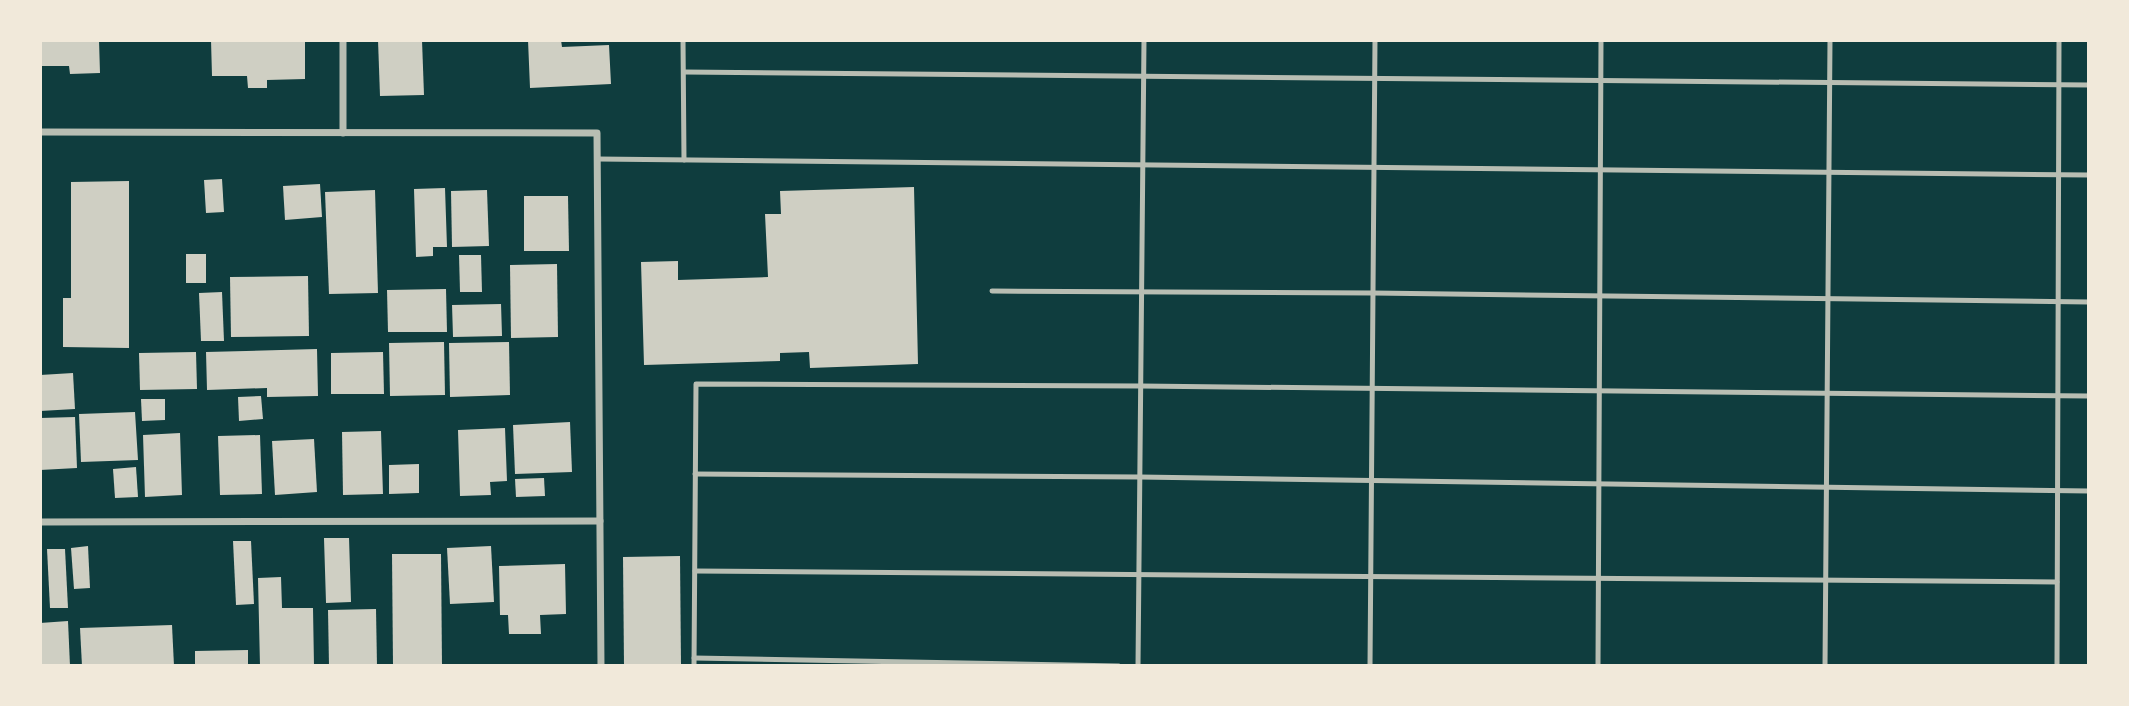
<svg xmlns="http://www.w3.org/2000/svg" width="2129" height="706" viewBox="0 0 2129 706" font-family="'Fira Sans',sans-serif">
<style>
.building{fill:#cfcfc3}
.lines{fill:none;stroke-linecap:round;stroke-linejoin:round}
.service{stroke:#b8beb3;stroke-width:5}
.minor{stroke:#b8beb3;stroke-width:7}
</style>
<rect width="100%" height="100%" fill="#0f3d3e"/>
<g class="building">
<path d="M 40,40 L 99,40 L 100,73 L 70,74 L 69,66 L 40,66 Z"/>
<path d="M 211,40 L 305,40 L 305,79 L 267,80 L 267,88 L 248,88 L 247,76 L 212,76 Z"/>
<path d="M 378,40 L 422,40 L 424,95 L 380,96 Z"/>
<path d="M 528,40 L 561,40 L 562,47 L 609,45 L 611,84 L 530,88 Z"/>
<path d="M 222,179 L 224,212 L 206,213 L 204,180 Z"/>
<path d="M 129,181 L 129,348 L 63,347 L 63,298 L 71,298 L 71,182 Z"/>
<path d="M 320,184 L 322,217 L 285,220 L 283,186 Z"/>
<path d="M 914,187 L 918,364 L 810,368 L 809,352 L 780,353 L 780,361 L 644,365 L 641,262 L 678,261 L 678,280 L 768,277 L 765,214 L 781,214 L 780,191 Z"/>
<path d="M 445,188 L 447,247 L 433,247 L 433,256 L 416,257 L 414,189 Z"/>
<path d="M 375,190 L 378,293 L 329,294 L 325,192 Z"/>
<path d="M 487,190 L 489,246 L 452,247 L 451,191 Z"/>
<path d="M 524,196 L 568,196 L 569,251 L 524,251 Z"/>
<rect x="186" y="254" width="20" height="29"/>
<path d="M 459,255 L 481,255 L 482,292 L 460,292 Z"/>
<path d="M 557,264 L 558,337 L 511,338 L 510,265 Z"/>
<path d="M 308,276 L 309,336 L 231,337 L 230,277 Z"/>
<path d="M 446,289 L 447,332 L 388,332 L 387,290 Z"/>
<path d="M 222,292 L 224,341 L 201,341 L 199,293 Z"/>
<path d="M 501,304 L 502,336 L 453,337 L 452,305 Z"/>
<path d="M 444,342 L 445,395 L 390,396 L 389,343 Z"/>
<path d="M 509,342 L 510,395 L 450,397 L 449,343 Z"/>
<path d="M 317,349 L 318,396 L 267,397 L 267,388 L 207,390 L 206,352 Z"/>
<path d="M 196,352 L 197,389 L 140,390 L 139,353 Z"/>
<path d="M 383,352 L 384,394 L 331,394 L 331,353 Z"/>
<path d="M 73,373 L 75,409 L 40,411 L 40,375 Z"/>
<path d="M 261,396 L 263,419 L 239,421 L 238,397 Z"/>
<path d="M 141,399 L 165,399 L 165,420 L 142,421 Z"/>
<path d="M 135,412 L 138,460 L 81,462 L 79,414 Z"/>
<path d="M 75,417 L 77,468 L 40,470 L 40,418 Z"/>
<path d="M 570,422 L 572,472 L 515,474 L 513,425 Z"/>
<path d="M 505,428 L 507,481 L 490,482 L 491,495 L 460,496 L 458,430 Z"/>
<path d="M 381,431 L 383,494 L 343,495 L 342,432 Z"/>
<path d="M 180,433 L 182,495 L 145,497 L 143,435 Z"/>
<path d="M 260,435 L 262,494 L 220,495 L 218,436 Z"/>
<path d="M 314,439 L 317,492 L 275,495 L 272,441 Z"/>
<path d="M 419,464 L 419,493 L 389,494 L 389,465 Z"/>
<path d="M 136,467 L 138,497 L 115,498 L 113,469 Z"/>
<path d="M 544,478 L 545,496 L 516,497 L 515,479 Z"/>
<path d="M 324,538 L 349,538 L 351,602 L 326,603 Z"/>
<path d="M 233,541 L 251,541 L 254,604 L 236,605 Z"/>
<path d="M 88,546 L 90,588 L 74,589 L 71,548 Z"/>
<path d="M 491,546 L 494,602 L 450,604 L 447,548 Z"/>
<path d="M 47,549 L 65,549 L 68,608 L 50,608 Z"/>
<path d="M 392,554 L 441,554 L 442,666 L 393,666 Z"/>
<path d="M 680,556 L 681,666 L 624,666 L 623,557 Z"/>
<path d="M 565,564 L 566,614 L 540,615 L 541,634 L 509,634 L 508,615 L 500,615 L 499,566 Z"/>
<path d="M 281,577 L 282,608 L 313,608 L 314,666 L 260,666 L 258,578 Z"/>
<path d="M 376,609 L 377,666 L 329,666 L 328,610 Z"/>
<path d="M 68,621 L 70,666 L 40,666 L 40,623 Z"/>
<path d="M 172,625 L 174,666 L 82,666 L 80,628 Z"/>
<path d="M 248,650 L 248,666 L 195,666 L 195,651 Z"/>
</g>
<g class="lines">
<g class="service">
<path d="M 683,40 L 684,160"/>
<path d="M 684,72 L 2089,85"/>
<path d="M 598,159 L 2089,175"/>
<path d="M 992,291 L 1373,293 L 2089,302"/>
<path d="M 695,474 L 1140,477 L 2089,491"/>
<path d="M 695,571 L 2057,582"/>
<path d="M 694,658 L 1119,666"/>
<path d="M 694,666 L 696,384 L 1141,386 L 2089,396"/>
<path d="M 1138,666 L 1144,40"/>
<path d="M 1370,666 L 1375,40"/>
<path d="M 1598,666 L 1601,40"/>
<path d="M 1825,666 L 1830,40"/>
<path d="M 2057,666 L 2059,40"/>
</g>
<g class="minor">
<path d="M 40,132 L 597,133 L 601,666"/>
<path d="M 343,133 L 343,40"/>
<path d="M 40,522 L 600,521"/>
</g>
</g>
<rect width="2129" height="706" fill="none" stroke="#f1e9da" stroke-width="84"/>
</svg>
